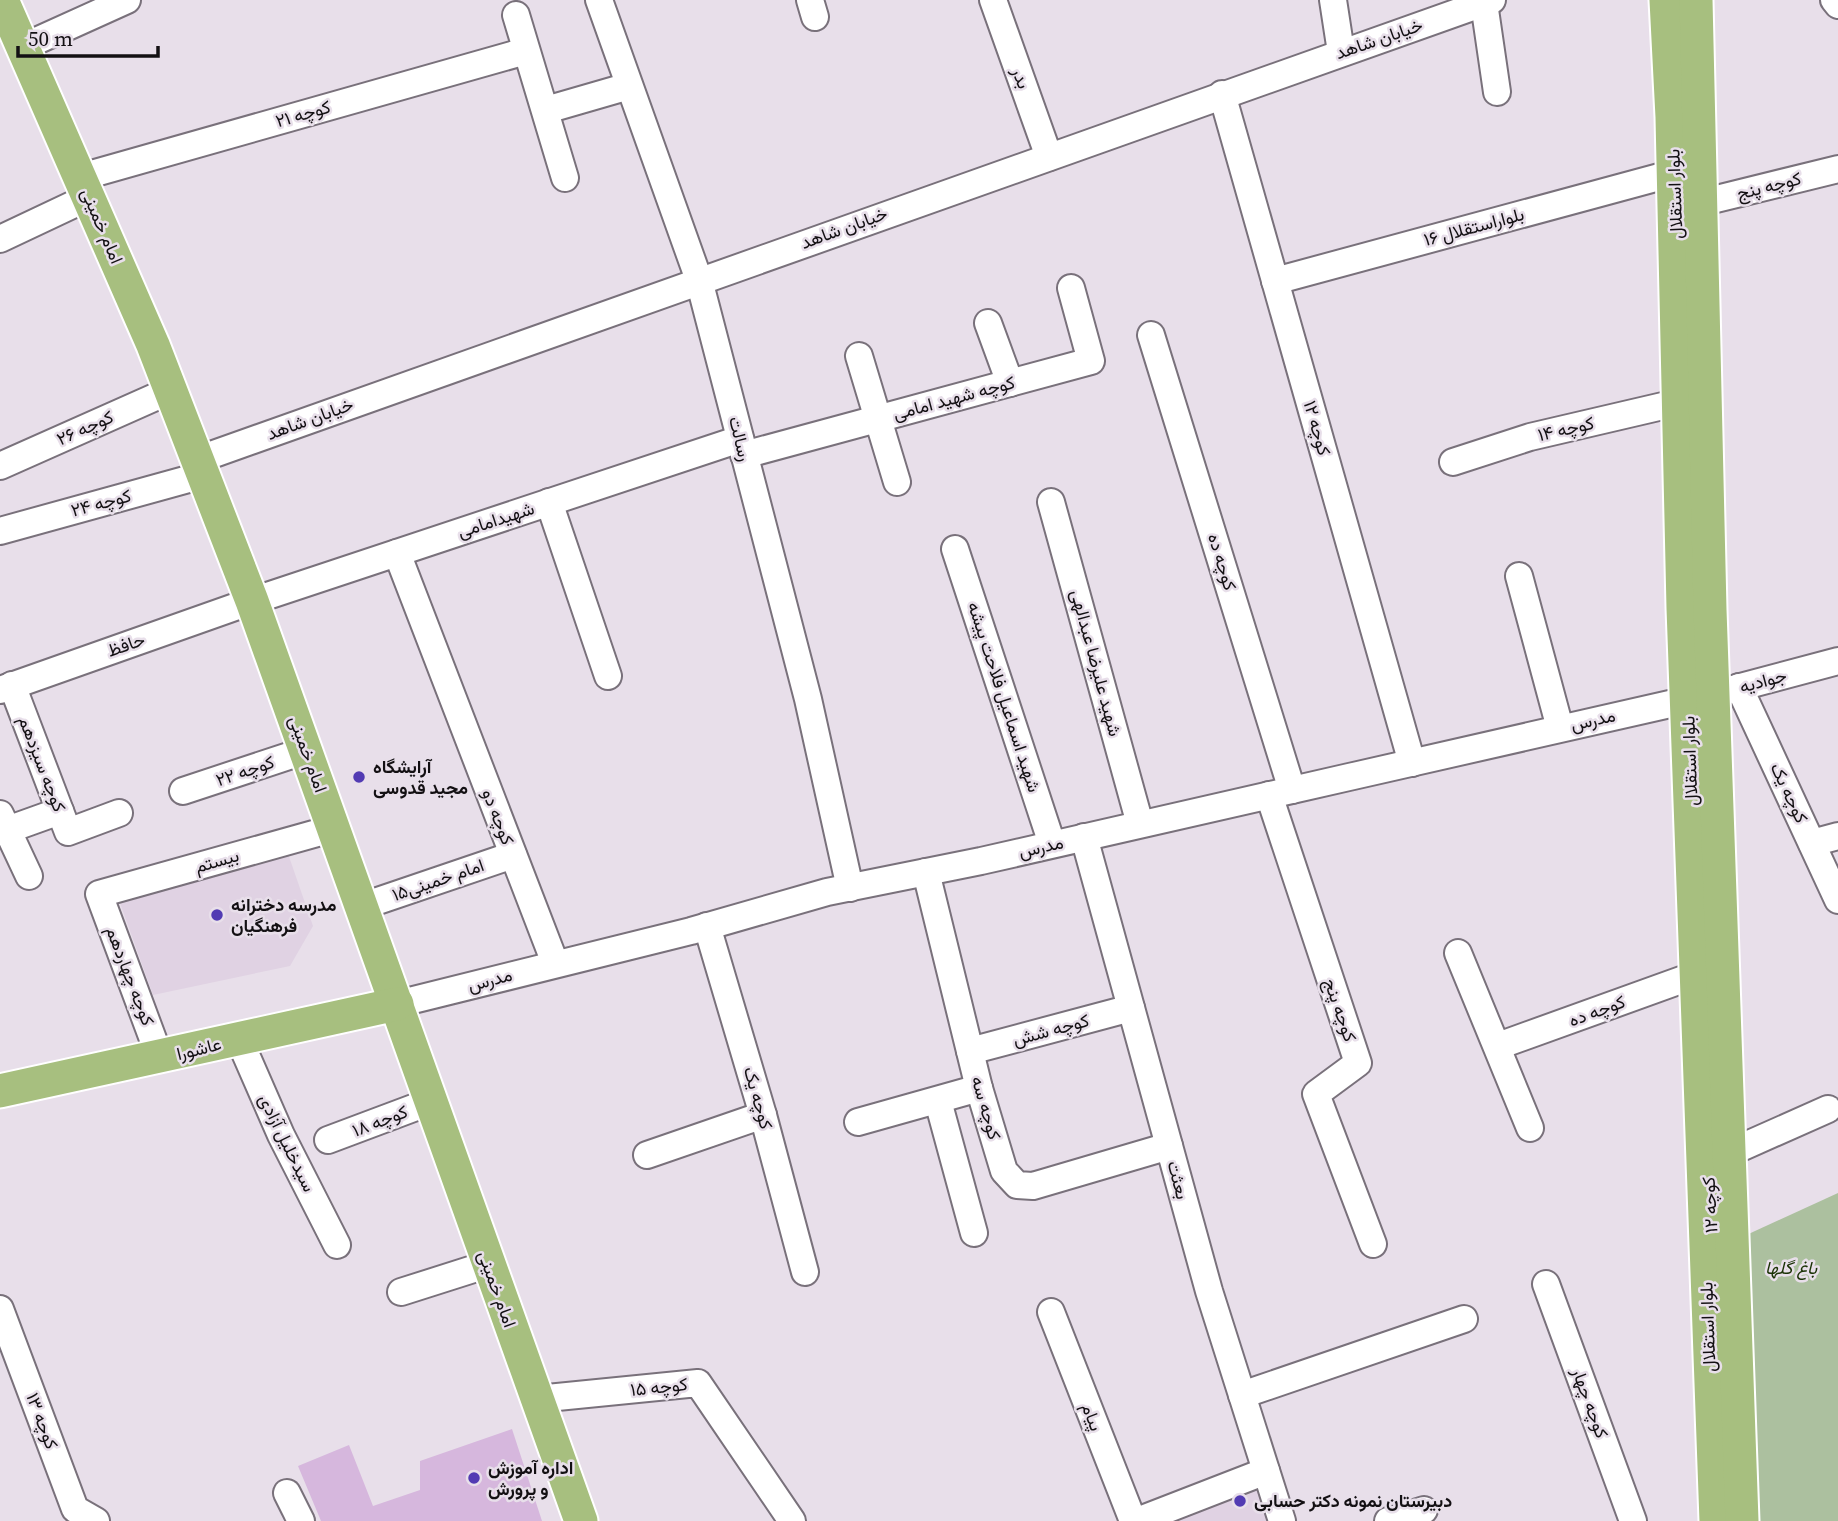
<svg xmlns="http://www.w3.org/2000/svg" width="1838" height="1521" viewBox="0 0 1838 1521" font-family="'Source Serif 4',Vazirmatn,serif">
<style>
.built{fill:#e0d2e3}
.green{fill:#acc09f}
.building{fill:#d6b7dd}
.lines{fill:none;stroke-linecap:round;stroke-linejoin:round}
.minor-casing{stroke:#79717b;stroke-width:30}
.major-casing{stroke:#fff;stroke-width:37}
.minor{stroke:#fff;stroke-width:26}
.major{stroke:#a7bf7f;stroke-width:33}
.poi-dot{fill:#523bb3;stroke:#e8dfea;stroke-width:2.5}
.labels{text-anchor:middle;stroke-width:5;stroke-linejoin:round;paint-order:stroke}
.street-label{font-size:18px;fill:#131013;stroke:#e8dfea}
.poi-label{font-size:18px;font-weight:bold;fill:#131013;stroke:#e8dfea;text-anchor:start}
.park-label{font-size:18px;font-style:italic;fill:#1a3205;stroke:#e8dfea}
</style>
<rect width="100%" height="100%" fill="#e8dfea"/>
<g class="built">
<path d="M 285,845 L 313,926 L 290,966 L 153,995 L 120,903 Z"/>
<path d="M 1263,1480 L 1275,1521 L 1159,1521 Z"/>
</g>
<path class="green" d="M 1838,1193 L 1838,1521 L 1753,1521 L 1742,1237 Z"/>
<path class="building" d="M 512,1429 L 542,1521 L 321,1521 L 298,1466 L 349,1445 L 373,1506 L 420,1490 L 420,1461 Z"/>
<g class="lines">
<g class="minor-casing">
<g id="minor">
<path d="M 599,0 L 699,280 L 808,699 L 850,888"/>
<path d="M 810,0 L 815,17"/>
<path d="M 993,0 L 1049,157"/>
<path d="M 1333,0 L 1341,52"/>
<path d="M 1834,0 L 1838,5"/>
<path d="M 1484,3 L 1497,92"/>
<path d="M 516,15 L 565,178"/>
<path d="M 23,47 L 127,0"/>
<path d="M 1222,94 L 1412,763"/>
<path d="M 546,110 L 629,86"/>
<path d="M 81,177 L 526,51"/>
<path d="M 1700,203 L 1838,169"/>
<path d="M 0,239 L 89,197"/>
<path d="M 1275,281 L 1674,173"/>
<path d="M 988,323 L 1010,383"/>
<path d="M 1151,335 L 1292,790"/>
<path d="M 859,356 L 897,482"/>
<path d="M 744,455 L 1091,361 L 1071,288"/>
<path d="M 197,460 L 1492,0"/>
<path d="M 1453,462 L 1530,437 L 1680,402"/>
<path d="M 0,466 L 171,390"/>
<path d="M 549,502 L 608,676"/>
<path d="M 1051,502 L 1140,824"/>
<path d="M 0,531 L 203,475"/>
<path d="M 955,549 L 1052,844"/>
<path d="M 397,553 L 555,963"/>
<path d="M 1519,576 L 1560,728"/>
<path d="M 12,685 L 68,832 L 119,813"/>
<path d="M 1739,687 L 1838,900"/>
<path d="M 0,690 L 252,601 L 740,439"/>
<path d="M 183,791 L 307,750"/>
<path d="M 1269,795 L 1358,1063 L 1316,1094 L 1373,1244"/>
<path d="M 0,814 L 29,876"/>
<path d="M 7,830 L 60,811"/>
<path d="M 1084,837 L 1209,1291 L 1282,1521"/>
<path d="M 1812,843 L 1838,836"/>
<path d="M 926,872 L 979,1088 L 1004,1171 L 1017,1185 L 1033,1186 L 1169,1146"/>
<path d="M 363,906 L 513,855"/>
<path d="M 707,926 L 763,1115 L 805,1272"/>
<path d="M 1458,953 L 1530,1128"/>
<path d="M 397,1004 L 691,931 L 827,892 L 981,861 L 1349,777 L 1714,694 L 1838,661"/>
<path d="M 239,1039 L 281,1135 L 337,1245"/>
<path d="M 1498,1046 L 1695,975"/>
<path d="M 970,1051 L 1131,1008"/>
<path d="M 160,1058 L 99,894 L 335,828"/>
<path d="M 938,1101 L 974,1233"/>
<path d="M 858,1122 L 979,1088"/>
<path d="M 328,1140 L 432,1101"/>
<path d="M 1729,1153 L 1828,1109"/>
<path d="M 647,1155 L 763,1115"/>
<path d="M 1546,1284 L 1633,1521"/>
<path d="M 401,1292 L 489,1264"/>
<path d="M 0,1309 L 75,1509 L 96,1521"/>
<path d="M 1051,1312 L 1133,1521"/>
<path d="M 1242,1395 L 1464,1319"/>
<path d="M 537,1399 L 698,1383 L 792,1521"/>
<path d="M 287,1493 L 301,1521"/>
<path d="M 1137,1521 L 1266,1471"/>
<path d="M 1388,1521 L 1424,1510"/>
</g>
</g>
<g class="major-casing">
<g id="major">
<path d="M 2,0 L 153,345 L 252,601 L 581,1521"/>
<path d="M 1666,0 L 1672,117 L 1683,608 L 1716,1521"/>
<path d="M 1696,0 L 1710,610 L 1742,1521"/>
<path d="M 0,1091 L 397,1004"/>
</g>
</g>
<use href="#minor" class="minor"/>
<use href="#major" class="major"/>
</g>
<g class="poi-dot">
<circle cx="359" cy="777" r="7"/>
<circle cx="217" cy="915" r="7"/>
<circle cx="474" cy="1478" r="7"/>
<circle cx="1240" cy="1501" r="7"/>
</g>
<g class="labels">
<g class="street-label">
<text transform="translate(1379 39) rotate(-19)" y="6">خیابان شاهد</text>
<text transform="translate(1021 78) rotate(70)" y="6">بدر</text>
<text transform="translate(303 114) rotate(-16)" y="6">کوچه ۲۱</text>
<text transform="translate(1769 186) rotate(-14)" y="6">کوچه پنج</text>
<text transform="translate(1675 194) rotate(-92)" y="6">بلوار استقلال</text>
<text transform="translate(102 226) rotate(67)" y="6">امام خمینی</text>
<text transform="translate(1474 227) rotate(-15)" y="6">بلواراستقلال ۱۶</text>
<text transform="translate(844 228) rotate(-20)" y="6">خیابان شاهد</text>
<text transform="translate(954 398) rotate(-15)" y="6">کوچه شهید امامی</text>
<text transform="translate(310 419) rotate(-20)" y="6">خیابان شاهد</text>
<text transform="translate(85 428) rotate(-24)" y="6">کوچه ۲۶</text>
<text transform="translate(1317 428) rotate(74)" y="6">کوچه ۱۲</text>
<text transform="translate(1566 429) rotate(-13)" y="6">کوچه ۱۴</text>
<text transform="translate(740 439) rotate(76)" y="6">رسالت</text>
<text transform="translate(101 503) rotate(-15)" y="6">کوچه ۲۴</text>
<text transform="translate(496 520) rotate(-18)" y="6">شهیدامامی</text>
<text transform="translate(1222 562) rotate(73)" y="6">کوچه ده</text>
<text transform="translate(126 645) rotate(-19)" y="6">حافظ</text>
<text transform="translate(1096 663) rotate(75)" y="6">شهید علیرضا عبدالهی</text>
<text transform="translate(1763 681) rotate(-15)" y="6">جوادیه</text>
<text transform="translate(1004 697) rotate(72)" y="6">شهید اسماعیل فلاحت پیشه</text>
<text transform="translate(1593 720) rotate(-13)" y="6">مدرس</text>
<text transform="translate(308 754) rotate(70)" y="6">امام خمینی</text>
<text transform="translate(1690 761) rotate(-92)" y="6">بلوار استقلال</text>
<text transform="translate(42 764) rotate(69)" y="6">کوچه سیزدهم</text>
<text transform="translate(245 771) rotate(-19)" y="6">کوچه ۲۲</text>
<text transform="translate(1789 793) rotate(65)" y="6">کوچه یک</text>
<text transform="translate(498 817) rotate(69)" y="6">کوچه دو</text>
<text transform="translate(1041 847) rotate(-13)" y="6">مدرس</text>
<text transform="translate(217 861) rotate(-16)" y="6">بیستم</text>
<text transform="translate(438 880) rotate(-19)" y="6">امام خمینی۱۵</text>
<text transform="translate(130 976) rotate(69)" y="6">کوچه چهاردهم</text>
<text transform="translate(490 980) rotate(-15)" y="6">مدرس</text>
<text transform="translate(1340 1010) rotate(71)" y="6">کوچه پنج</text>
<text transform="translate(1597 1011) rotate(-20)" y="6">کوچه ده</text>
<text transform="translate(1051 1030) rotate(-15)" y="6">کوچه شش</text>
<text transform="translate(199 1049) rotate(-14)" y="6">عاشورا</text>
<text transform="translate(758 1098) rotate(74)" y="6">کوچه یک</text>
<text transform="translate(986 1108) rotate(74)" y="6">کوچه سه</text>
<text transform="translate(380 1121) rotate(-21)" y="6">کوچه ۱۸</text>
<text transform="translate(287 1143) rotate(64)" y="6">سیدخلیل آزادی</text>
<text transform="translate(1178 1180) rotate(75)" y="6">بعثت</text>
<text transform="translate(1710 1205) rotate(-93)" y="6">کوچه ۱۲</text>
<text transform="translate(497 1289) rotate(70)" y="6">امام خمینی</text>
<text transform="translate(1708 1327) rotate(-92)" y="6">بلوار استقلال</text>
<text transform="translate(659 1387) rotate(-6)" y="6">کوچه ۱۵</text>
<text transform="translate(1590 1403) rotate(70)" y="6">کوچه چهار</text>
<text transform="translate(1092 1417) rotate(69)" y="6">پیام</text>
<text transform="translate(42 1421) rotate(69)" y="6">کوچه ۱۳</text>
</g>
<g class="poi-label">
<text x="373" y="773">آرایشگاه<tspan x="373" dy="21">مجید قدوسی</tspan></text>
<text x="231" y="911">مدرسه دخترانه<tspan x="231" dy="21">فرهنگیان</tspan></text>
<text x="488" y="1474">اداره آموزش<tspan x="488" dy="21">و پرورش</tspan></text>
<text x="1254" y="1507">دبیرستان نمونه دکتر حسابی</text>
</g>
<g class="park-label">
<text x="1791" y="1274">باغ گلها</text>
</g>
</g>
<path d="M18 46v10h140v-10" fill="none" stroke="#131013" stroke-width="3.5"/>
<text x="28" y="46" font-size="21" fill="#131013" stroke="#e8dfea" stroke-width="5" paint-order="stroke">50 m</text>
</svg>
